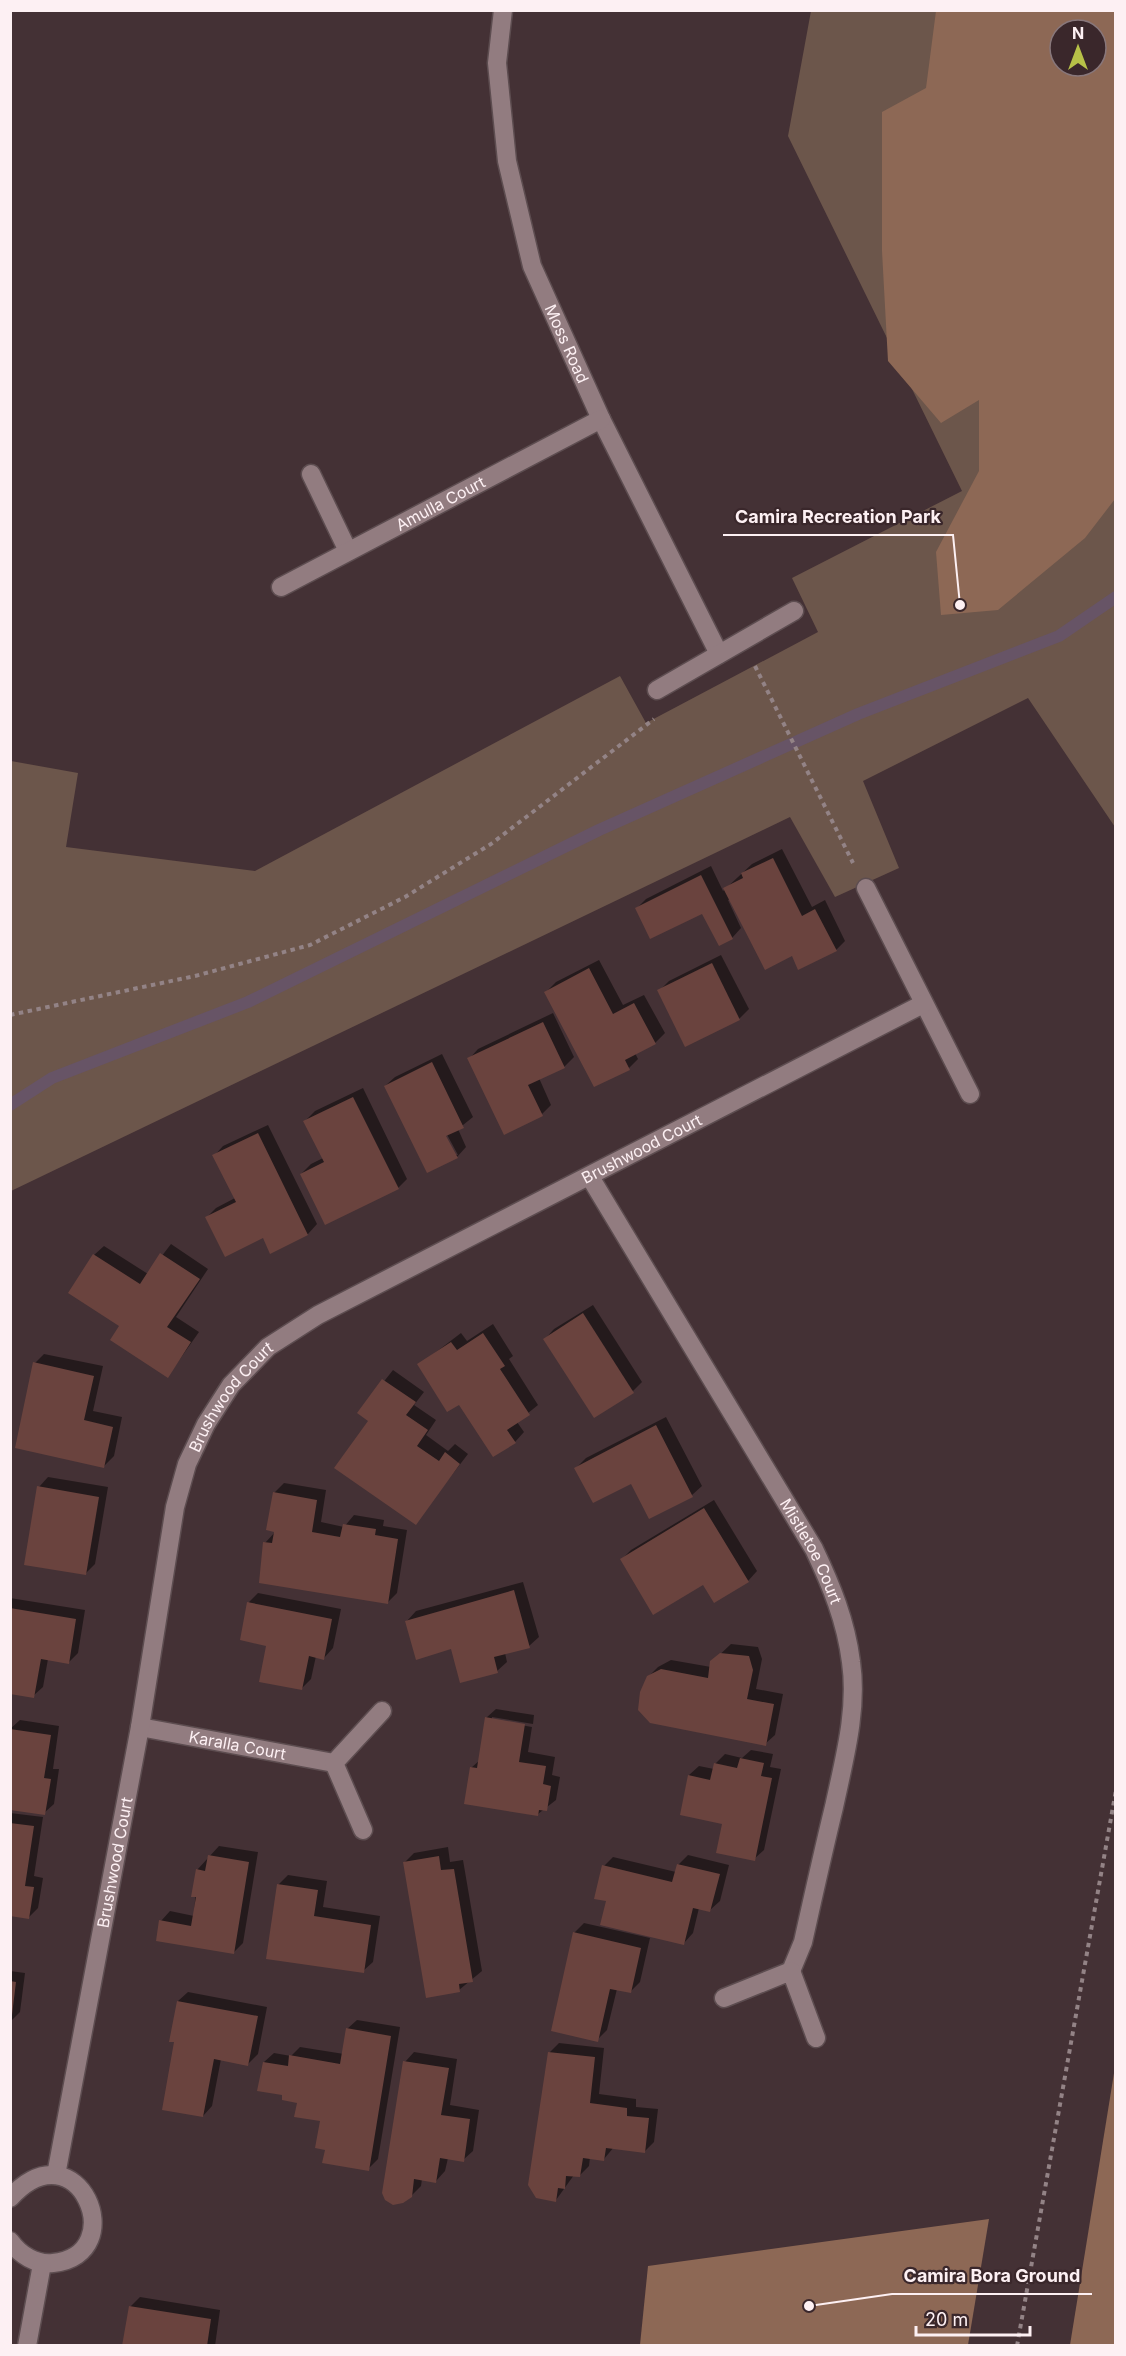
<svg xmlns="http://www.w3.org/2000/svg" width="1126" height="2356" viewBox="0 0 1126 2356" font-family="Inter,sans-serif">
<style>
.green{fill:#6c564b;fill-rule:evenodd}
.forest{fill:#8d6855;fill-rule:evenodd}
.shadow{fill:#0007;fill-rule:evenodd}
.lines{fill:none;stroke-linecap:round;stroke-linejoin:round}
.stream{stroke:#675466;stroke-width:12}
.building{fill:#6a433e}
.minor-casing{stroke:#5d4d50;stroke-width:21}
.path{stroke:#938386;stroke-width:4;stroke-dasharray:4.5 4.5;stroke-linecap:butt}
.minor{stroke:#927c80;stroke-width:18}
.labels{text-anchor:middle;stroke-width:4.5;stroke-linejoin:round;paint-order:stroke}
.street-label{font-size:16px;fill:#fdf0f3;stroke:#3a272b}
.leader{fill:none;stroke:#fdf0f3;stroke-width:2}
.callout-dot{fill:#fdf0f3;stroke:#3a272b;stroke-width:2}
.callout-label{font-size:18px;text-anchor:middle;font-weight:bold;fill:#fdf0f3;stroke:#3a272b;stroke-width:4.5;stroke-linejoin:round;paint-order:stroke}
</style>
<rect width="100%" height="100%" fill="#443135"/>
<path class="green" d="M 811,11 L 1115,11 L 1115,827 L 1028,698 L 863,781 L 899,868 L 835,897 L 790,817 L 11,1191 L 11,761 L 78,773 L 66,847 L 255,871 L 620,676 L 646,723 L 818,632 L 792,578 L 962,491 L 788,136 ZM 1060,30 L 1096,30 L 1096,66 L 1060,66 Z"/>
<g class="forest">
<path d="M 936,11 L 1116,11 L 1115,499 L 1085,538 L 998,610 L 941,615 L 936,552 L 979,471 L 979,400 L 941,423 L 888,361 L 882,251 L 882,112 L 926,88 ZM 1060,30 L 1096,30 L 1096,66 L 1060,66 Z"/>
<path d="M 1115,2067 L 1115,2345 L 1070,2345 Z"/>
<path d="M 989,2219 L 968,2345 L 640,2345 L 648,2266 Z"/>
</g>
<g class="shadow">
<path d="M 782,849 L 812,907 L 825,900 L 845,941 L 836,950 L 792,954 L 730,899 L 728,900 L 741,928 L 732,938 L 703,912 L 637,908 L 646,899 L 711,866 L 723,891 L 752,864 Z"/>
<path d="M 721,955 L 749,1009 L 739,1019 L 659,991 L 669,981 Z"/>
<path d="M 599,960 L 623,1005 L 644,995 L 665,1033 L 655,1043 L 635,1053 L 638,1059 L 629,1068 L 546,992 L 556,982 Z"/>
<path d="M 553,1013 L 574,1057 L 564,1067 L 539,1078 L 551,1105 L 542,1114 L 469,1059 L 478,1049 Z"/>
<path d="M 442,1054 L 473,1117 L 458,1129 L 466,1147 L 457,1157 L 427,1171 L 385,1086 L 395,1077 ZM 444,1129 L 458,1155 L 454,1155 L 442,1130 Z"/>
<path d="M 363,1088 L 407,1179 L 398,1188 L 301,1174 L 311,1164 L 323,1158 L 305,1121 L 315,1111 Z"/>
<path d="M 268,1125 L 317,1224 L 308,1234 L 271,1252 L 263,1236 L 207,1217 L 216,1208 L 235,1198 L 214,1156 L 223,1146 Z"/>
<path d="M 171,1244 L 208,1269 L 176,1317 L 199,1332 L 168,1376 L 121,1325 L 94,1255 L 104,1246 L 148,1274 Z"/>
<path d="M 593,1305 L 642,1382 L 633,1391 L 545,1339 L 554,1329 Z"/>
<path d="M 493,1324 L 513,1356 L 509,1359 L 538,1405 L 517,1422 L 524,1432 L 515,1442 L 459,1403 L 419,1365 L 461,1333 L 467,1341 Z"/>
<path d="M 44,1354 L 103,1366 L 93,1411 L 122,1417 L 114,1456 L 104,1466 L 35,1363 Z"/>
<path d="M 393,1370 L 424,1392 L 414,1405 L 436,1420 L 426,1435 L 448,1451 L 455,1444 L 468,1454 L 415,1523 L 370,1421 L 359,1413 Z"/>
<path d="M 666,1417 L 702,1486 L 692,1495 L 650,1517 L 631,1482 L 576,1468 L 586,1458 Z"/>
<path d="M 48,1477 L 108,1487 L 95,1564 L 85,1574 L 39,1487 Z"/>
<path d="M 284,1483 L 326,1490 L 321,1522 L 344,1527 L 354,1515 L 384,1520 L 383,1526 L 407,1530 L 397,1593 L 387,1603 L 265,1543 L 276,1531 L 274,1493 Z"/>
<path d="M 714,1500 L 757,1571 L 748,1581 L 703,1583 L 621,1560 L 631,1550 Z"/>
<path d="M 523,1582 L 539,1637 L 529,1646 L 505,1653 L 507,1662 L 497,1671 L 407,1621 L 416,1611 Z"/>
<path d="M 258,1593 L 341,1609 L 333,1648 L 324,1658 L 316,1656 L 311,1679 L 302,1688 L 268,1645 L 249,1602 Z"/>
<path d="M 10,1598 L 85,1610 L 78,1653 L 69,1662 L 48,1659 L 43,1687 L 33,1696 L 10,1692 Z"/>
<path d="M 731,1644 L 758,1647 L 762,1659 L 756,1689 L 783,1694 L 775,1735 L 765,1744 L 648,1677 L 658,1667 L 671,1660 L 711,1667 L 712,1662 Z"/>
<path d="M 496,1709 L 534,1715 L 533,1724 L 492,1717 L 492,1720 L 532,1727 L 528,1752 L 555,1757 L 552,1775 L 560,1777 L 556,1800 L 538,1814 L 471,1768 L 480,1760 L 486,1718 Z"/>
<path d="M 20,1720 L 59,1726 L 53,1769 L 59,1769 L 54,1804 L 44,1813 L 10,1808 L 10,1729 Z"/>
<path d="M 751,1750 L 773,1754 L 770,1767 L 781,1769 L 764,1850 L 754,1859 L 689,1775 L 699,1766 L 714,1769 L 715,1764 L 725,1754 L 742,1758 Z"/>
<path d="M 10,1813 L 43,1817 L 34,1876 L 43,1878 L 38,1908 L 29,1917 L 10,1915 Z"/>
<path d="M 219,1846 L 258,1852 L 243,1943 L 233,1953 L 161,1921 L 170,1911 L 194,1916 L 197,1870 Z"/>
<path d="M 448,1847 L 450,1862 L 463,1860 L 482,1971 L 459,1990 L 404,1863 L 414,1853 Z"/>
<path d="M 688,1855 L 729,1865 L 720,1901 L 710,1910 L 699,1908 L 693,1933 L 684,1943 L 607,1900 L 604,1866 L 613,1857 L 676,1872 L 678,1865 Z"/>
<path d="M 288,1875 L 327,1881 L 323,1907 L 380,1916 L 373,1962 L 363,1971 L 278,1885 Z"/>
<path d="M 584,1923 L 650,1938 L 640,1982 L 630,1992 L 617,1989 L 607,2030 L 597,2040 L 574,1933 Z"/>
<path d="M 10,1971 L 25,1973 L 20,2012 L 10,2022 Z"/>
<path d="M 188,1992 L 267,2007 L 258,2054 L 248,2064 L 221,2059 L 212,2106 L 203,2116 L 178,2001 Z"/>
<path d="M 357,2020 L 400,2027 L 378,2159 L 368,2169 L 326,2149 L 321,2120 L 284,2093 L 264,2062 L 274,2053 L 291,2056 L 300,2047 L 344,2054 L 347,2029 Z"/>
<path d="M 559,2043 L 604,2048 L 599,2094 L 636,2099 L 636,2107 L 658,2109 L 654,2142 L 645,2151 L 614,2147 L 604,2159 L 590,2157 L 589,2166 L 580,2175 L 574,2175 L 556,2200 L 550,2052 Z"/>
<path d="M 414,2052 L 457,2059 L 450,2105 L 479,2110 L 473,2151 L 463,2160 L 448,2158 L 445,2171 L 436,2181 L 422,2179 L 421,2186 L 411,2196 L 405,2062 Z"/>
<path d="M 140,2297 L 220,2310 L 215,2346 L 124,2346 L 130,2307 Z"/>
</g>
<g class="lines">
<path class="stream" d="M 10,1105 L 52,1078 L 248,1002 L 599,830 L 858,714 L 1059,636 L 1116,597"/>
</g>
<g class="building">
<path d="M 773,858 L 802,916 L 815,909 L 837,951 L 798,970 L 792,956 L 765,970 L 723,888 L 743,878 L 741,873 Z"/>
<path d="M 701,875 L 733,939 L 719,946 L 702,914 L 650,939 L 635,908 Z"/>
<path d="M 712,963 L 740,1020 L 685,1047 L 657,990 Z"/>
<path d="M 589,968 L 613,1014 L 634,1003 L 656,1044 L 625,1060 L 630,1070 L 594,1087 L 544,992 Z"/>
<path d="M 543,1022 L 565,1068 L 528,1085 L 543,1116 L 504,1135 L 467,1058 Z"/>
<path d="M 432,1062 L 464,1128 L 446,1136 L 458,1158 L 427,1173 L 384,1086 Z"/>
<path d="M 353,1097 L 399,1189 L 325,1225 L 300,1174 L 324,1162 L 303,1121 Z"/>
<path d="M 258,1133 L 308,1235 L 270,1254 L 263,1238 L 225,1257 L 205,1217 L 236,1202 L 212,1155 Z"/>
<path d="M 160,1253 L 200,1279 L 167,1327 L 191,1342 L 168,1378 L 110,1340 L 119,1326 L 68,1293 L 93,1254 L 140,1284 Z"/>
<path d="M 583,1313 L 634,1393 L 594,1418 L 543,1339 Z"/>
<path d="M 483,1333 L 505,1366 L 500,1369 L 530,1415 L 507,1430 L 516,1443 L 493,1457 L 459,1405 L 447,1412 L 417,1364 L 451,1342 L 457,1350 Z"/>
<path d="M 33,1362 L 94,1376 L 84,1420 L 113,1427 L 104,1468 L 15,1448 Z"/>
<path d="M 382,1379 L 416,1402 L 406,1415 L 428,1430 L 417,1446 L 439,1461 L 445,1452 L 460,1464 L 416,1525 L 334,1468 L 368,1421 L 357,1413 Z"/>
<path d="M 656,1425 L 693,1497 L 649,1519 L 631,1484 L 593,1503 L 574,1468 Z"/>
<path d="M 37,1486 L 99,1497 L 86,1575 L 24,1565 Z"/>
<path d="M 273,1492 L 317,1500 L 312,1532 L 340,1537 L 343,1524 L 376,1529 L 375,1535 L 398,1539 L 388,1604 L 259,1583 L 263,1542 L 272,1543 L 274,1532 L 266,1530 Z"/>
<path d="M 704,1508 L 749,1582 L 714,1603 L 703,1585 L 653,1615 L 620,1559 Z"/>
<path d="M 514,1590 L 530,1648 L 494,1657 L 498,1673 L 460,1683 L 451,1649 L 416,1660 L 405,1621 Z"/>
<path d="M 247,1602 L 332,1619 L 324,1660 L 309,1656 L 302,1690 L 259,1682 L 266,1646 L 240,1640 Z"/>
<path d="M 10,1608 L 76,1619 L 69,1664 L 41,1659 L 34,1698 L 10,1694 Z"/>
<path d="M 720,1653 L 749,1656 L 753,1670 L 747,1699 L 774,1704 L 766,1746 L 650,1723 L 638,1710 L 640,1692 L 647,1676 L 661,1669 L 708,1678 L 710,1661 Z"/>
<path d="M 485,1717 L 525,1724 L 519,1762 L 546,1766 L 543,1784 L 551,1786 L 547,1811 L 539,1810 L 538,1816 L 464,1804 L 470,1767 L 477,1768 Z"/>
<path d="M 10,1729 L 51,1735 L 44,1778 L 51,1779 L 45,1815 L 10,1810 Z"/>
<path d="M 740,1758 L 764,1763 L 761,1776 L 772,1778 L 755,1861 L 716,1853 L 722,1824 L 680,1815 L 688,1775 L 710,1780 L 714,1763 L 737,1768 Z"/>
<path d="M 10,1823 L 34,1826 L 25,1886 L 34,1887 L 29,1919 L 10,1916 Z"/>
<path d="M 208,1855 L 249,1862 L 234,1954 L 156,1941 L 159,1920 L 191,1926 L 196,1897 L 191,1897 L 196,1869 L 205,1871 Z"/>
<path d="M 439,1856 L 441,1870 L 454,1869 L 473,1982 L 459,1984 L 460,1992 L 426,1998 L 403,1862 Z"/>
<path d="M 677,1864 L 720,1874 L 710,1912 L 693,1908 L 684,1945 L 600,1925 L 606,1901 L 594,1899 L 602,1865 L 672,1882 Z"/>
<path d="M 277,1884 L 318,1890 L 314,1916 L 371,1925 L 364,1973 L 266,1959 Z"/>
<path d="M 573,1932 L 641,1948 L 631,1993 L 610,1989 L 598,2042 L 551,2031 Z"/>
<path d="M 10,1981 L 16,1982 L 12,2015 L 10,2015 Z"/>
<path d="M 177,2001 L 258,2016 L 248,2066 L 214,2059 L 203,2117 L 162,2110 L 174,2042 L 169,2042 Z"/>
<path d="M 346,2028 L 391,2036 L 369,2171 L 322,2163 L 325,2150 L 315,2148 L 320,2121 L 294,2117 L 297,2103 L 282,2100 L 282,2095 L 257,2091 L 263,2062 L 288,2066 L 289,2055 L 340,2064 Z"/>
<path d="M 548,2052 L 595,2057 L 590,2103 L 627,2108 L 627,2116 L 649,2118 L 645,2153 L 606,2148 L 604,2161 L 583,2158 L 580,2177 L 566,2176 L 565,2189 L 558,2188 L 556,2202 L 536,2198 L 528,2185 Z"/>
<path d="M 403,2061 L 449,2068 L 441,2115 L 470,2119 L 464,2162 L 440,2158 L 436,2183 L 414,2179 L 412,2197 L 403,2203 L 393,2205 L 385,2200 L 382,2193 Z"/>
<path d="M 129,2306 L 211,2319 L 207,2346 L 122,2346 Z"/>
</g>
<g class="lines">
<g class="minor-casing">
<g id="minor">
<path id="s1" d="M 503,10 L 497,63 L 507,161 L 532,266 L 601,419 L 719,654"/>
<path d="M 311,474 L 348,551"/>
<path id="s2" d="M 281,587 L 601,419"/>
<path d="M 657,690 L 794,611"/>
<path d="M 866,888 L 970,1094"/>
<path id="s3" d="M 590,1177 L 814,1549 C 831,1585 846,1621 851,1662 C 858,1710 844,1760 834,1807 C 823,1852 813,1897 803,1942 L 791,1971"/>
<path id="s4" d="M 140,1727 L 334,1763"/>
<path d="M 363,1830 L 334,1763 L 382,1711"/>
<path d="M 724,1998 L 791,1971 L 816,2038"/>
<path id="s5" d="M 56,2175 L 140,1727 L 175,1507 L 187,1464 L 206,1424 L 231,1385 L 268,1347 L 318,1315 L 923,1004"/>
<path d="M 10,2198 C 78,2123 133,2255 53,2263 C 36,2265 20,2255 10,2241"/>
<path d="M 27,2346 L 42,2264"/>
</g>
</g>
<g class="path">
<path d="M 755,666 L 853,863"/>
<path d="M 10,1015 L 195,976 L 310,945 L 405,897 L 491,844 L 654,719"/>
<path d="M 1017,2346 L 1116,1790"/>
</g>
<use href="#minor" class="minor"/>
</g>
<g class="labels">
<g class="street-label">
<text dy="6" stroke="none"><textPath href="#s1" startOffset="345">Moss Road</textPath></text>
<text dy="6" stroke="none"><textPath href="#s2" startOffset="180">Amulla Court</textPath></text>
<text dy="6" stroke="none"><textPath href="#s5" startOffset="1290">Brushwood Court</textPath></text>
<text dy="6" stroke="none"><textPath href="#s5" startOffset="804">Brushwood Court</textPath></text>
<text dy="6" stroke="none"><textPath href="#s3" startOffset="435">Mistletoe Court</textPath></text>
<text dy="6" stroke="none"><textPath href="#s4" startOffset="99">Karalla Court</textPath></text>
<text dy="6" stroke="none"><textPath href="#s5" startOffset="318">Brushwood Court</textPath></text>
</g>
</g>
<path class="leader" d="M960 605L953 535H723M809 2306L892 2294H1092"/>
<g class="callout-dot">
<circle cx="960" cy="605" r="6"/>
<circle cx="809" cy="2306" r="6"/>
</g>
<g class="callout-label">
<text x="838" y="523">Camira Recreation Park</text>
<text x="992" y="2282">Camira Bora Ground</text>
</g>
<rect width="1126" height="2356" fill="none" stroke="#fdf0f3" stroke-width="24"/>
<g transform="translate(1078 48)"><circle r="28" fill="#3a272b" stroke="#88777b" stroke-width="1.5"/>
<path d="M0-4.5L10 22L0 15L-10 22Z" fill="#b7c148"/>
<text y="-9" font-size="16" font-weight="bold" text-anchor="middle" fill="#fdf0f3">N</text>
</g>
<path d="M916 2326v9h114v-9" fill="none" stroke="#fdf0f3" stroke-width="3"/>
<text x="925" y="2326" font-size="18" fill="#fdf0f3" stroke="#3a272b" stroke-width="4.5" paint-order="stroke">20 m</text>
</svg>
